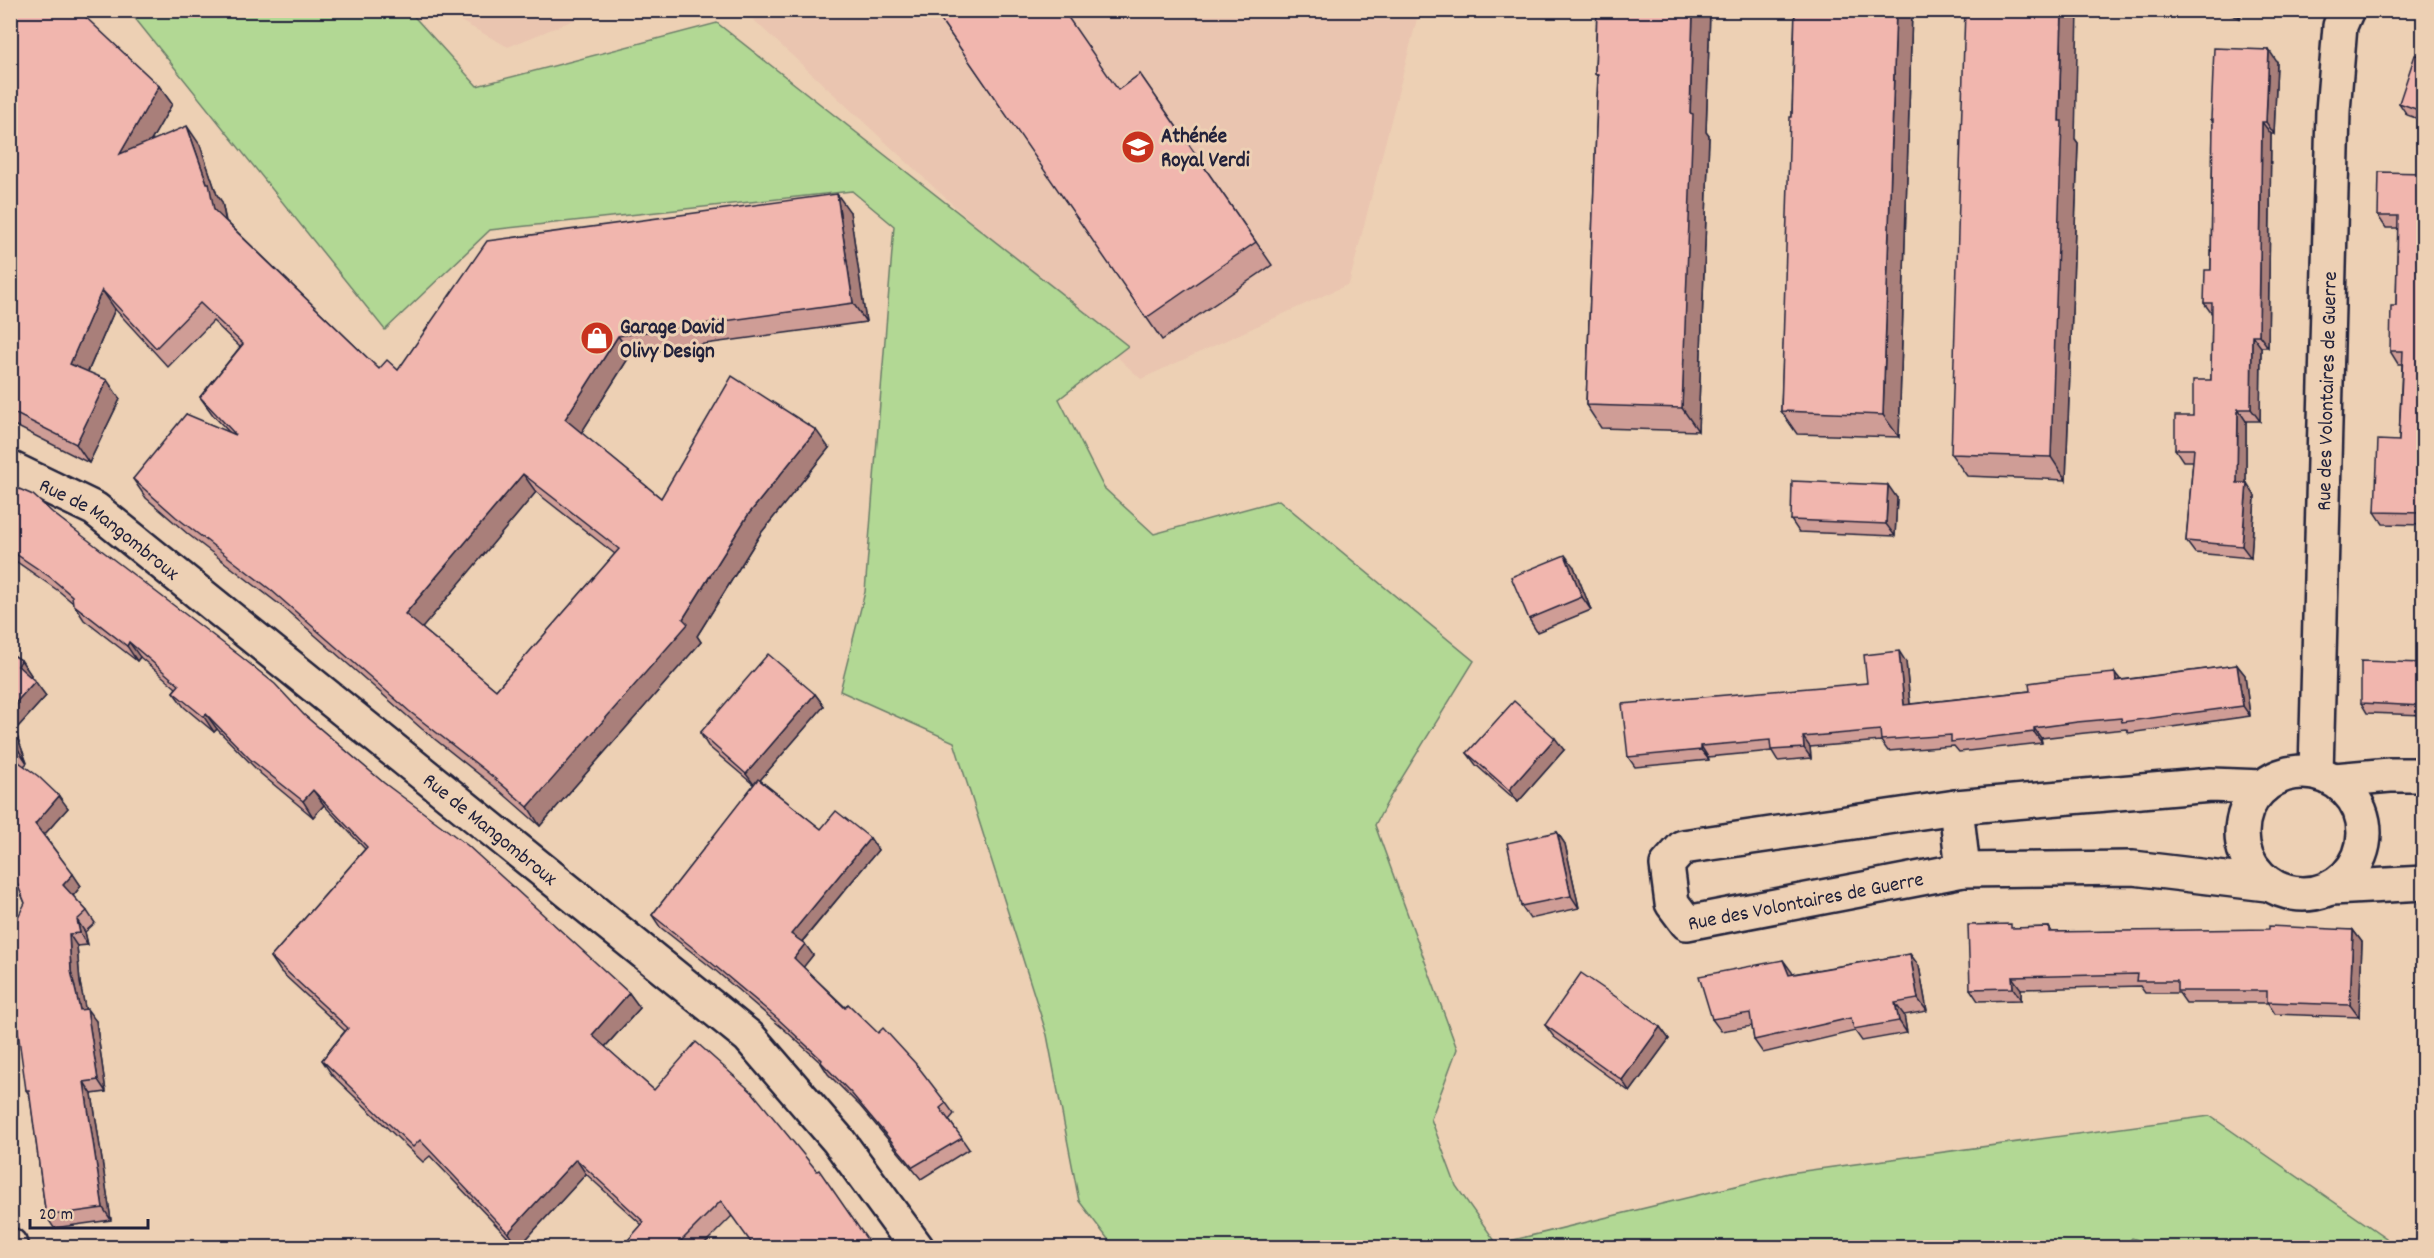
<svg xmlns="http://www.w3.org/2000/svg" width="2434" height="1258" viewBox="0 0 2434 1258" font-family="Dekko,sans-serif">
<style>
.built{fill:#eac5b0}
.green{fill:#b2d894;stroke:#6a7d68;stroke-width:1.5}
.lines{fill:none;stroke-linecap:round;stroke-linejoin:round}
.street-casing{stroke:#22223b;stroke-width:38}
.secondary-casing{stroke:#22223b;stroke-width:38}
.street{stroke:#edd0b4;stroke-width:33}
.secondary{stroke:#edd0b4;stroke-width:33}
.wall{fill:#cf9d96;stroke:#22223b;stroke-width:1.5;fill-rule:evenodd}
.shaded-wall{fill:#a97f7a;stroke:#22223b;stroke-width:1.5}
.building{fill:#f1b6ae;stroke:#22223b;stroke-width:1.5;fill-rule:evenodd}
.labels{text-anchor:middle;stroke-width:6;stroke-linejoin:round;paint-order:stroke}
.poi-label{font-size:21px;font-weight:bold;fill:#22223b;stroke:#edd0b4;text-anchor:start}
.street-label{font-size:21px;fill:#22223b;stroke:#edd0b4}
</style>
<rect width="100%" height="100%" fill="#edd0b4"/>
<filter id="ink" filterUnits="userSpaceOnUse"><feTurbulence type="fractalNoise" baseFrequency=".0167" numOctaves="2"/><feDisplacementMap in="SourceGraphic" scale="12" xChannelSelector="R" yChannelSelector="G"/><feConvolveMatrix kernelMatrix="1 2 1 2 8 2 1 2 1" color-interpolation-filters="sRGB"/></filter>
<g filter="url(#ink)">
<g class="built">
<path d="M 442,11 L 596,11 L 508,47 Z"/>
<path d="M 744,11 L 1419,11 L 1349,284 L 1141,379 Z"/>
</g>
<path class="green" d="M 126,11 L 409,11 L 477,86 L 717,23 L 1128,346 L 1059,399 L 1104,488 L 1154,534 L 1279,500 L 1474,661 L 1390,797 L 1375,825 L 1457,1049 L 1431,1119 L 1456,1186 L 1497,1244 L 1789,1173 L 2210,1116 L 2386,1238 L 2388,1247 L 2165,1248 L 2132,1238 L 2122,1248 L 1114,1247 L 1079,1201 L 1047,1035 L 954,742 L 840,691 L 865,592 L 894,226 L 852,191 L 490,230 L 385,330 L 134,17 Z"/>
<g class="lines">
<g class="street-casing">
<g id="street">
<circle cx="2303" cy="833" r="61"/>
<path id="s1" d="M 2316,773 L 2333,111 L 2340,26 L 2347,10"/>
<path d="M 2335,780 L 2390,775 L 2424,775"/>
<path id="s2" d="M 2263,787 L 2211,785 L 1956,807 L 1683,847 L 1667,865 L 1672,903 L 1687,923 L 1963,870 L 2133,868 L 2267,884"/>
<path d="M 1956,807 L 1963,870"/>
<path d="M 2332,888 L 2424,883"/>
</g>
</g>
<g class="secondary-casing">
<g id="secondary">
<path id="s3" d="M 10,468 L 95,509 L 749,1037 L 838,1140 L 917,1248"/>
<path d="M 10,1245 L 11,1248"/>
</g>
</g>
<use href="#street" class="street"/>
<use href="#secondary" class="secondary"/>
</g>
<g class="wall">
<path d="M 10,10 L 159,86 L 172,104 L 151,141 L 200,145 L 217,195 L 222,202 L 226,221 L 379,369 L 398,370 L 850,212 L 866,322 L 631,354 L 581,433 L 661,498 L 829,448 L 761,533 L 697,636 L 701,642 L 540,826 L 500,791 L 422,729 L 284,608 L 189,535 L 146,498 L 133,479 L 229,432 L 213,415 L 200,397 L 240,347 L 213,321 L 168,367 L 115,309 L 88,372 L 120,399 L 89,463 L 10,423 ZM 536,492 L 615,554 L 496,690 L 422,628 Z"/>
<path d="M 934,10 L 1118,90 L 1140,74 L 1272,265 L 1162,340 Z"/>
<path d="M 1597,10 L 1710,10 L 1706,132 L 1709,136 L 1698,431 L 1601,428 L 1586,405 L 1598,77 L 1595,74 Z"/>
<path d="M 1795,10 L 1912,10 L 1899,437 L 1797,434 L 1781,411 L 1792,117 Z"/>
<path d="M 2219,10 L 2243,10 L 2240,18 Z"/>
<path d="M 2424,56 L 2424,121 L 2407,115 L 2399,103 Z"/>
<path d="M 2277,62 L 2274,134 L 2271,134 L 2268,347 L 2261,347 L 2260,421 L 2246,421 L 2246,483 L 2255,496 L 2251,558 L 2195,553 L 2186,541 L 2193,461 L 2183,461 L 2175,449 L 2193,416 L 2211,380 L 2212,314 L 2204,303 L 2211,270 L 2213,123 L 2211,119 Z"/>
<path d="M 2075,139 L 2078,143 L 2066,480 L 1967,476 L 1951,454 Z"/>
<path d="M 2424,173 L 2424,525 L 2383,524 L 2375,512 L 2399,441 L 2402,364 L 2398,364 L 2390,351 L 2396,306 L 2398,228 L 2386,228 L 2378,216 Z"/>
<path d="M 10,485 L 54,514 L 304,715 L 629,993 L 640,1008 L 605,1047 L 654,1090 L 732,1216 L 700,1248 L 621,1248 L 642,1225 L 586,1174 L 518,1248 L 430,1156 L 423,1162 L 332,1075 L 322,1060 L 345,1031 L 281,972 L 271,957 L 365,849 L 324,805 L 313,817 L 261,774 L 217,729 L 214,732 L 184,707 L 173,692 L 176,688 L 140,657 L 137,661 L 84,620 L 73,603 L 60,592 L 10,557 Z"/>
<path d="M 1897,498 L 1895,536 L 1799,532 L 1791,520 Z"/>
<path d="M 1574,567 L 1591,610 L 1537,632 L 1529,619 Z"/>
<path d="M 10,653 L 21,660 L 31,675 L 31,677 L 46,696 L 17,728 L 10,722 Z"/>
<path d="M 1906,662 L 1910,704 L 2030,691 L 2115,673 L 2120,680 L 2237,665 L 2245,675 L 2250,716 L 2129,733 L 2126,729 L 2085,733 L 2041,738 L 2042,743 L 1959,752 L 1954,746 L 1888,751 L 1881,741 L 1810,747 L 1811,758 L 1778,761 L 1772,751 L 1708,757 L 1709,760 L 1635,767 L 1628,757 L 1867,683 Z"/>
<path d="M 2424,663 L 2424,715 L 2367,713 L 2361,703 Z"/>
<path d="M 815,694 L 824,706 L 760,780 L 821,829 L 870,838 L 878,850 L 802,942 L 813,955 L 803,967 L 946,1103 L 954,1114 L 949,1120 L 969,1149 L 921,1179 L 860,1106 L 828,1074 L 821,1063 L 786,1031 L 716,971 L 660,927 L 652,915 L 754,785 L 708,746 L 700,733 Z"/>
<path d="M 10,725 L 15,731 L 27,763 L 24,766 L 68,808 L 44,835 L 81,886 L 73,896 L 87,911 L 95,923 L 85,932 L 88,945 L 77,946 L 80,983 L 85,1009 L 96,1021 L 106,1092 L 92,1094 L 111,1220 L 54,1228 L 46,1216 L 30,1096 L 26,1090 L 25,903 L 10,866 Z"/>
<path d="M 1564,750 L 1518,802 L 1476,765 L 1467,753 Z"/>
<path d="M 1557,832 L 1565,844 L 1579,908 L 1530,919 L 1521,906 Z"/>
<path d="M 2049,927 L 2052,932 L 2353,930 L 2362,942 L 2359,1017 L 2275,1014 L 2268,1003 L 2186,1003 L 2179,993 L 2145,993 L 2140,986 L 2021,989 L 2021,1000 L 1978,1001 L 1970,989 L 2014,928 Z"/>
<path d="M 1910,954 L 1919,966 L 1927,1011 L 1904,1015 L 1907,1033 L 1862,1041 L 1855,1031 L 1763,1053 L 1754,1040 L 1752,1026 L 1721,1031 L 1712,1019 L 1783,960 L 1792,974 Z"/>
<path d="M 1545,1025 L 1660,1027 L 1669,1039 L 1630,1092 L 1554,1037 Z"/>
</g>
<g class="shaded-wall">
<path d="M 498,10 L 508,10 L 502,17 Z"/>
<path d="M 1693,10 L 1710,10 L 1706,132 L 1709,136 L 1698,431 L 1682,408 Z"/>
<path d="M 1896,10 L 1912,10 L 1899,437 L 1883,415 Z"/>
<path d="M 2062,10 L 2078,10 L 2075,139 L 2078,143 L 2066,480 L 2051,457 Z"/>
<path d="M 2235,10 L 2243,10 L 2240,18 Z"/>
<path d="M 2269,50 L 2277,62 L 2274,134 L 2266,122 Z"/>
<path d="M 159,86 L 172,104 L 133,172 L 120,154 Z"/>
<path d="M 2262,122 L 2271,134 L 2268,347 L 2259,335 Z"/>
<path d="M 187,126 L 200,145 L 217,195 L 222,202 L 227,229 L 214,210 L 207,183 Z"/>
<path d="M 837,194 L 850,212 L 866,322 L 853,303 Z"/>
<path d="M 102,290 L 115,309 L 83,383 L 70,364 Z"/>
<path d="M 2252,335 L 2261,347 L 2260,421 L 2251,409 Z"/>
<path d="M 618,336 L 631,354 L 578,438 L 565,419 Z"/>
<path d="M 107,380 L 120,399 L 89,463 L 76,444 Z"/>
<path d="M 2238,409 L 2246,421 L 2246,495 L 2237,483 Z"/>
<path d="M 816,430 L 829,448 L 761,533 L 697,636 L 701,642 L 540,826 L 528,807 L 683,619 L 748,515 Z"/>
<path d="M 523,474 L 536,492 L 418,633 L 405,614 Z"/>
<path d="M 2247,483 L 2255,496 L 2251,558 L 2242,546 Z"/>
<path d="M 1888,485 L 1897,498 L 1895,536 L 1886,524 Z"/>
<path d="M 1565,555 L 1574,567 L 1591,610 L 1582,597 Z"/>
<path d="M 129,642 L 140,657 L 137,661 L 127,646 Z"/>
<path d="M 1899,651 L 1906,662 L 1911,715 L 1904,705 Z"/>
<path d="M 21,660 L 31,675 L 29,681 L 18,666 Z"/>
<path d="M 2237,665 L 2245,675 L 2250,716 L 2243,706 Z"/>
<path d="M 2115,673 L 2123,683 L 2116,681 Z"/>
<path d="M 35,681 L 46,696 L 17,728 L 10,718 L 10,709 Z"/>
<path d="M 815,694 L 824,706 L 755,786 L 746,774 Z"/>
<path d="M 206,714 L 217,729 L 214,732 L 204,717 Z"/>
<path d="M 10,725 L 15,731 L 27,763 L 19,751 L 10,729 Z"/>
<path d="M 2034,728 L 2041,738 L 2042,743 L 2034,732 Z"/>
<path d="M 1803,737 L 1810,747 L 1811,758 L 1804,748 Z"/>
<path d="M 1555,738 L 1564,750 L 1518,802 L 1509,790 Z"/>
<path d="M 1701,746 L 1708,757 L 1709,760 L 1701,750 Z"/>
<path d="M 313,790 L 324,805 L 313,817 L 303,801 Z"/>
<path d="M 59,796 L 68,808 L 43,836 L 35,824 Z"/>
<path d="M 1557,832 L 1565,844 L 1579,908 L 1571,896 Z"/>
<path d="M 870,838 L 878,850 L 799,945 L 791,934 Z"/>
<path d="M 73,874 L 81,886 L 72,897 L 63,885 Z"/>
<path d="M 77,920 L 85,932 L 88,945 L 80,933 Z"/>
<path d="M 2353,930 L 2362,942 L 2359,1017 L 2350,1005 Z"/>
<path d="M 69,934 L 77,946 L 80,983 L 88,1022 L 80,1010 L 71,971 Z"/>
<path d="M 805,944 L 813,955 L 802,969 L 794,958 Z"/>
<path d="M 1910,954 L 1919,966 L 1927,1011 L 1918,999 Z"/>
<path d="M 1783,960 L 1792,972 L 1797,987 L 1789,975 Z"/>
<path d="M 2012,977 L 2021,989 L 2021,1000 L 2013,988 Z"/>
<path d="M 629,993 L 640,1008 L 602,1050 L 592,1035 Z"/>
<path d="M 1895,1003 L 1904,1015 L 1907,1033 L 1899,1021 Z"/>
<path d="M 87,1009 L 96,1021 L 106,1092 L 98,1080 Z"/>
<path d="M 1660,1027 L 1669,1039 L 1630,1092 L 1622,1080 Z"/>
<path d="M 84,1082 L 92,1094 L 111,1220 L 103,1208 Z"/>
<path d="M 576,1159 L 586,1174 L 518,1248 L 508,1233 Z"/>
</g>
<g class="building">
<path d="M 10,10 L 78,10 L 159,86 L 120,154 L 187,126 L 207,183 L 209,183 L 214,210 L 379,369 L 387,360 L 398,370 L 487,241 L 837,194 L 853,303 L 618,336 L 565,419 L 661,498 L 732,376 L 816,430 L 748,515 L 683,619 L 688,624 L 528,807 L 487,772 L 409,711 L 271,590 L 176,517 L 133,479 L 186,414 L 236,435 L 200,397 L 243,344 L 200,303 L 156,348 L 102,290 L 70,364 L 107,380 L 76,444 L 10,411 L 10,236 L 15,226 L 10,224 ZM 523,474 L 619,549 L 496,690 L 405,614 Z"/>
<path d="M 934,10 L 1063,10 L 1118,90 L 1140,74 L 1256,242 L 1146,318 Z"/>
<path d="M 1597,10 L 1693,10 L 1690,113 L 1693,114 L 1682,408 L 1586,405 L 1598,74 L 1595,74 Z"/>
<path d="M 1795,10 L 1896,10 L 1883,415 L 1781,411 L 1790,117 L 1792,117 Z"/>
<path d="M 1965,10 L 2062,10 L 2059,121 L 2062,121 L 2051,457 L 1951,454 Z"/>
<path d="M 2214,48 L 2269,50 L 2266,122 L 2262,122 L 2259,335 L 2252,335 L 2251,409 L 2238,409 L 2237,483 L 2247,483 L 2242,546 L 2186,541 L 2194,449 L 2175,449 L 2175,416 L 2193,416 L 2193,380 L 2211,380 L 2212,303 L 2204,303 L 2205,270 L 2211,270 L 2213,119 L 2211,119 Z"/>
<path d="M 2415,55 L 2424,56 L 2424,112 L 2399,103 Z"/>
<path d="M 2379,172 L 2424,173 L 2424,513 L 2375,512 L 2378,440 L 2399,441 L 2403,351 L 2390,351 L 2391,306 L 2396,306 L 2398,216 L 2378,216 Z"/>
<path d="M 1792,481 L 1888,485 L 1886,524 L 1791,520 Z"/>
<path d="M 10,485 L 33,495 L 54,514 L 240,656 L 275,684 L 304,715 L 384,783 L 467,845 L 629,993 L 592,1035 L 654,1090 L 696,1042 L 753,1093 L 817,1171 L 819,1170 L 873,1248 L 755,1248 L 721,1201 L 674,1248 L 621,1248 L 644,1222 L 576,1159 L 508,1233 L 420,1140 L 413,1147 L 322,1060 L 348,1028 L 271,957 L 367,847 L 313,790 L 303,801 L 250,759 L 206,714 L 204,717 L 173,692 L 179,685 L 129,642 L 127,646 L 73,604 L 72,596 L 50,577 L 10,550 Z"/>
<path d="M 1565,555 L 1582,597 L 1529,619 L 1511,577 Z"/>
<path d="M 1899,651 L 1904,705 L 2030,691 L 2029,683 L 2072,677 L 2115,673 L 2116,681 L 2237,665 L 2243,706 L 2122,722 L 2121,718 L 2077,722 L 2034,728 L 2034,732 L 1951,742 L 1951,735 L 1881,740 L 1880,730 L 1803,737 L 1804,748 L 1771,750 L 1770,740 L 1701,746 L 1701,750 L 1628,757 L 1622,704 L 1867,683 L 1864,655 Z"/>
<path d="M 10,653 L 21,660 L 18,666 L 35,681 L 10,709 Z"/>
<path d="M 768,654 L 815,694 L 746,774 L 700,733 Z"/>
<path d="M 2361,661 L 2424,663 L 2424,706 L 2361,703 Z"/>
<path d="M 1514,701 L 1555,738 L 1509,790 L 1467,753 Z"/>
<path d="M 10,729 L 19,751 L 12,757 L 38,776 L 59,796 L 35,824 L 73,874 L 63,885 L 87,911 L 77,920 L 80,933 L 69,934 L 71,971 L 80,1010 L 87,1009 L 98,1080 L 84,1082 L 103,1208 L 46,1216 L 29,1090 L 26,1090 L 10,973 L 10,933 L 25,903 L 10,866 Z"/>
<path d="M 758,779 L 821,829 L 836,811 L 870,838 L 791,934 L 805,944 L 794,958 L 845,1008 L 848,1004 L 878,1033 L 883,1028 L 916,1064 L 946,1103 L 940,1108 L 962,1138 L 913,1167 L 852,1094 L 821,1062 L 822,1060 L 778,1019 L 708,960 L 652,915 Z"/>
<path d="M 1557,832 L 1571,896 L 1521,906 L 1507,843 Z"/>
<path d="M 2011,924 L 2011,928 L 2049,927 L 2049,932 L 2269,929 L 2269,926 L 2353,930 L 2350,1005 L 2267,1002 L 2267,991 L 2177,991 L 2177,981 L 2136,981 L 2137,974 L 2012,977 L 2013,988 L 1970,989 L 1968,925 Z"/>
<path d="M 1910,954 L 1918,999 L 1895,1003 L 1899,1021 L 1854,1029 L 1851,1018 L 1754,1040 L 1750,1013 L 1712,1019 L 1699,976 L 1783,960 L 1789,975 Z"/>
<path d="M 1581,973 L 1660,1027 L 1622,1080 L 1545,1025 Z"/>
</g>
</g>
<defs>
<g id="school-disc" transform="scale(1.725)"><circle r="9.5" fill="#c8321e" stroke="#edd0b4"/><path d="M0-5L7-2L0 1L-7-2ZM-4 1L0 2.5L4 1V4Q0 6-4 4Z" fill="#fff"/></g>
<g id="shop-disc" transform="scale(1.725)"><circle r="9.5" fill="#c8321e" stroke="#edd0b4"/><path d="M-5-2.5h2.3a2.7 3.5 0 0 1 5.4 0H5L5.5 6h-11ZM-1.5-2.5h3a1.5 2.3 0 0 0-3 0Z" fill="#fff"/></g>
</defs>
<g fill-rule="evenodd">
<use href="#school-disc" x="1138" y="147"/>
<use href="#shop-disc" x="597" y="338"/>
</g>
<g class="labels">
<g class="poi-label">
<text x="1161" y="142">Athénée<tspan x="1161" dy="24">Royal Verdi</tspan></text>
<text x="620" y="333">Garage David<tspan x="620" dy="24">Olivy Design</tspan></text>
</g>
<g class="street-label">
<text dy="7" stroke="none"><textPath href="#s1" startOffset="382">Rue des Volontaires de Guerre</textPath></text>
<text dy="7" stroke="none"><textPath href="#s3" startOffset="117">Rue de Mangombroux</textPath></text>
<text dy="7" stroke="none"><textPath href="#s3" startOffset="603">Rue de Mangombroux</textPath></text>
<text dy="7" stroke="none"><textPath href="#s2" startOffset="792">Rue des Volontaires de Guerre</textPath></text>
</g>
</g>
<rect width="2434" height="1258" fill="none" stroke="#edd0b4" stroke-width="36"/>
<rect x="18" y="18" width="2398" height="1222" fill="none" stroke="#22223b" stroke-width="2" filter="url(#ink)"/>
<path d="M30 1219v9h118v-9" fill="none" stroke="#22223b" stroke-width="3"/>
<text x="39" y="1219" font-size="18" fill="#22223b" stroke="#edd0b4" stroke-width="4.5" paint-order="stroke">20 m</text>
</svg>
